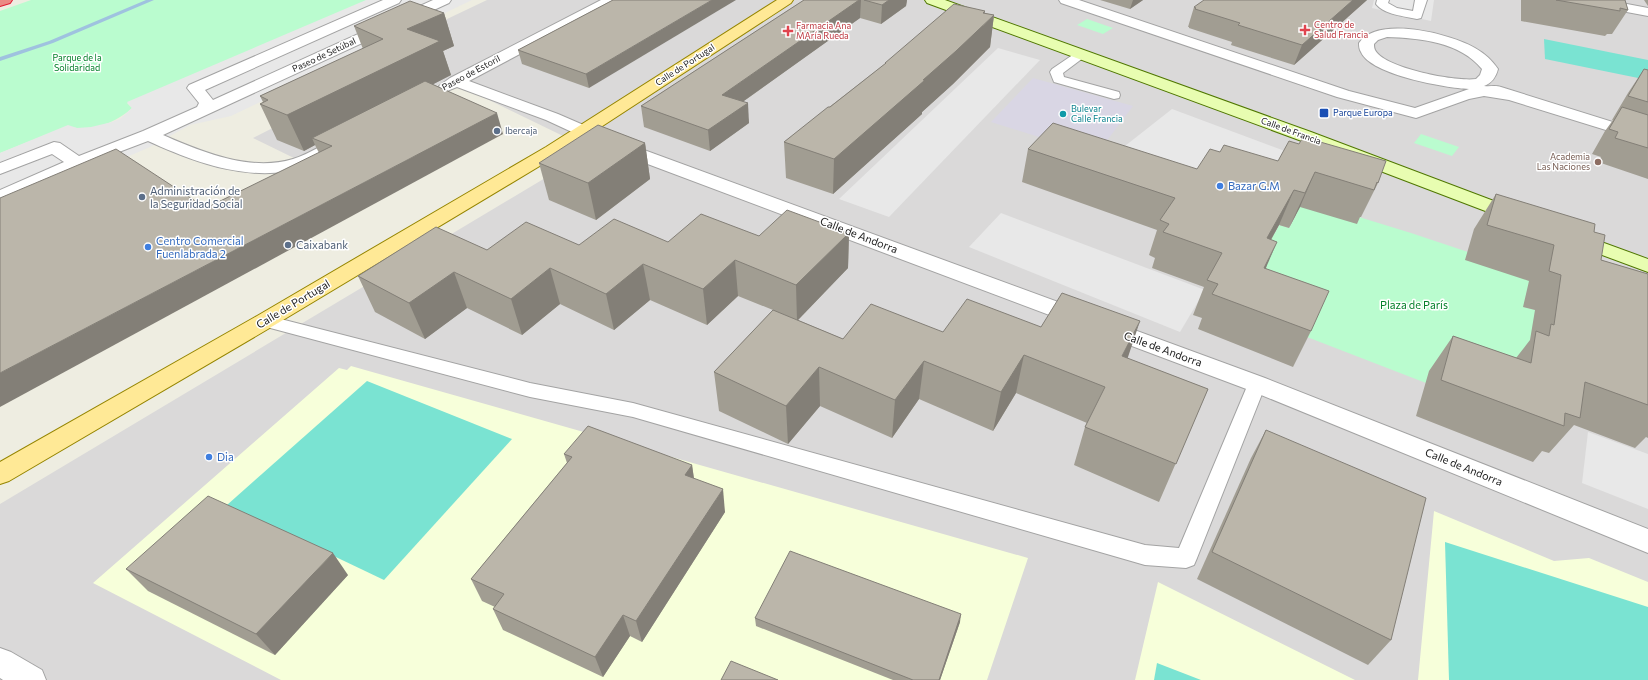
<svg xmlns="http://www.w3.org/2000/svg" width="1648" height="680" viewBox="0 0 1648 680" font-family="Commissioner,sans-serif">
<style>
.residential{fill:#dad9d9}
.education{fill:#f7ffda}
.park{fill:#bafccf}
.pitch{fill:#7ae3d2}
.parking{fill:#e8e8e8}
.plaza{fill:#d9d6e4}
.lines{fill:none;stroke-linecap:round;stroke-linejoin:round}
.stream{fill:#9fc2df;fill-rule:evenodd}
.service-casing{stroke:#a3a3a3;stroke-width:2}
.minor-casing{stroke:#a3a3a3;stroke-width:2}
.secondary-casing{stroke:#4f7700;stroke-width:2}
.primary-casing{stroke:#958500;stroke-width:2}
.motorway-casing{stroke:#e11a31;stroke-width:2}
.service{fill:#fff;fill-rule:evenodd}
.minor{fill:#fff;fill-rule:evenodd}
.secondary{fill:#e8fdb1;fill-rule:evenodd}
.primary{fill:#ffe996;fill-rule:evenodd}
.motorway{fill:#eb8884;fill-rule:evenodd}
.wall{fill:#a19d92}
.shaded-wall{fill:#837f77}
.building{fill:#bbb6aa;stroke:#837f77}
.health-dot{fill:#e0444e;stroke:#fff;stroke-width:1.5}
.transit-dot{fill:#1a4fb4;stroke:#fff;stroke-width:1.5}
.culture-dot{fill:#0f9aa8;stroke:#fff;stroke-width:1.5}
.service-dot{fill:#5c6f8a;stroke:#fff;stroke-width:1.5}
.education-dot{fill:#8d6e63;stroke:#fff;stroke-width:1.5}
.shop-dot{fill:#3f7fe0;stroke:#fff;stroke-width:1.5}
.labels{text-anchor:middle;stroke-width:3;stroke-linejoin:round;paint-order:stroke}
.far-health-label{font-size:9px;fill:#be3a42;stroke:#fff;text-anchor:start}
.far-street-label{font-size:9px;fill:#1c1c1c;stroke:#fff}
.far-park-label{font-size:9px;fill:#05802b;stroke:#fff}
.far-culture-label{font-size:9px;fill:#0d838f;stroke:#fff;text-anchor:start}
.far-transit-label{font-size:9px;fill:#164399;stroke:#fff;text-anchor:start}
.far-service-label{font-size:9px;fill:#4e5e75;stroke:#fff;text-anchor:start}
.far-education-label{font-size:9px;fill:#785e54;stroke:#fff;text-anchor:end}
.shop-label{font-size:11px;fill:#366cbe;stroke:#fff;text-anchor:start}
.service-label{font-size:11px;fill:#4e5e75;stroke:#fff;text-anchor:start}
.street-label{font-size:11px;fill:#1c1c1c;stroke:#fff}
.park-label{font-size:11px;fill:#05802b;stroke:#fff}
</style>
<rect width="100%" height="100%" fill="#eeede1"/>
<path class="residential" d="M 487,0 L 1648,0 L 1648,680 L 0,680 L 0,504 L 592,150 L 448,80 L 296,159 L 253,138 L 314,107 L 424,30 Z"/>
<g class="education">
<path d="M 351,366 L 1028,558 L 987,680 L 281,680 L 93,583 L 339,368 L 347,370 Z"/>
<path d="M 1434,511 L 1554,561 L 1589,558 L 1648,582 L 1648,680 L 1418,680 Z"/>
<path d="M 1158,582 L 1355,680 L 1135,680 Z"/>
</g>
<g class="park">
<path d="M 31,0 L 368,0 L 127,103 L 132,108 C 116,123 90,133 68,126 L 0,153 L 0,11 Z"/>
<path d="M 1087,19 L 1113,28 L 1103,34 L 1077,25 Z"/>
<path d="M 1421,134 L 1459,147 L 1452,156 L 1414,143 Z"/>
<path d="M 1292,205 L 1359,217 L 1411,233 L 1468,252 L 1540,284 L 1527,291 L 1524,307 L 1535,310 L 1618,349 L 1426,383 L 1307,337 L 1197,233 L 1275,233 L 1279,225 L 1289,228 L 1296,215 Z"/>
</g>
<g class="pitch">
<path d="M 1544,39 L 1648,60 L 1648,80 L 1545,59 Z"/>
<path d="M 367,381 L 512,439 L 384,580 L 227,505 Z"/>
<path d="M 1445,542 L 1648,607 L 1648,680 L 1449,680 Z"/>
<path d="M 1157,663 L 1201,680 L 1154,680 Z"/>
</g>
<g class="parking">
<path d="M 366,0 L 472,0 L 231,116 L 190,125 L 150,147 L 0,212 L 0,153 L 68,125 L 77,128 L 91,127 L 112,122 L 120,119 L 132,108 L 127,102 Z"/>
<path d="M 1374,0 L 1434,0 L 1431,21 L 1372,8 Z"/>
<path d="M 998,48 L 1040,60 L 889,217 L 839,199 Z"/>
<path d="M 1172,109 L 1293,154 L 1266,181 L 1181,186 L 1111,157 Z"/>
<path d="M 1001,213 L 1205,290 L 1180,332 L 969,247 Z"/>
<path d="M 1588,432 L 1648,454 L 1648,509 L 1582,483 Z"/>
</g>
<path class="plaza" d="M 1033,78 L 1133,106 L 1096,155 L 991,122 Z"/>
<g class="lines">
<path class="stream" d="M 146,0 L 154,0 L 53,43 L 0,61 L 0,57 L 49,41 Z"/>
<g class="service-casing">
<g id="service">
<path d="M 1377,0 L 1389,0 L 1388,3 L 1397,8 L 1413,11 L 1415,0 L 1427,0 L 1421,18 L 1417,19 C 1404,16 1385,15 1376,4 Z"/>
<path d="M 1081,51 L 1085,52 L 1087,55 L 1063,73 L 1064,77 L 1119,92 L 1120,95 L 1119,98 L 1114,99 L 1054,82 L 1050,72 L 1052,69 L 1077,52 Z"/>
<path d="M 265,315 L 530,383 L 633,403 L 1145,545 L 1179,548 L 1248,384 L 1250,379 L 1257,377 L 1264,379 L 1266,384 L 1197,558 L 1194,565 L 1186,568 L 1145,565 L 633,417 L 530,397 L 259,325 L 256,321 L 259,317 Z"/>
</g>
</g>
<g class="minor-casing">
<g id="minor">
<path d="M 383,0 L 401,0 L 399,3 L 205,90 L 213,100 L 433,0 L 451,0 L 449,3 L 163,135 C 202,152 250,172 293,159 C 310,154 325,143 340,135 L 346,134 L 352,135 L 354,139 L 352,143 C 337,151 322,161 306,167 C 253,184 196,163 148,141 L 111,155 L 0,203 L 0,190 L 64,162 L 52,154 L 0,174 L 0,163 L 54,142 L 60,143 L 79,156 L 143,131 L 197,107 L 199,103 L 187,88 L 189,85 Z"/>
<path d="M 601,0 L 618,0 L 616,3 L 469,81 L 558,114 L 625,143 L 1265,378 L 1648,529 L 1648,553 L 1249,390 L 613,151 L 546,120 L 457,87 L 447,91 L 441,89 L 439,86 L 450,78 Z"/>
<path d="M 1059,0 L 1079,0 L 1349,91 L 1415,108 L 1469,89 C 1446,88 1371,75 1361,52 C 1359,49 1359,46 1359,43 C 1378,15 1451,34 1475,48 C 1484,53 1492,60 1498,69 C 1496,77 1492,83 1484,86 C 1490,87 1495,85 1501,87 L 1648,133 L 1648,143 L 1509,100 L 1484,96 L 1469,99 L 1416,118 L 1337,97 L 1061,3 ZM 1387,37 C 1420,38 1460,42 1482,69 L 1480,75 L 1476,79 C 1456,82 1384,68 1375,50 C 1374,48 1374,46 1374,44 L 1378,40 Z"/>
<path d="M 1577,0 L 1606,0 L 1648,8 L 1648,16 L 1584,4 L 1579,3 Z"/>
<path d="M 0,648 L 11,652 L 42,670 L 46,680 L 3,680 L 0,678 Z"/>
</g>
</g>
<g class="secondary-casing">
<g id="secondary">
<path d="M 925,0 L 945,0 L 1311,132 L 1523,212 L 1525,216 L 1523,220 L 1516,222 L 1509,220 L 1299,140 L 927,3 Z"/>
<path d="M 1574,232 L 1648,259 L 1648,272 L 1567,242 L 1564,238 L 1567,234 Z"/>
</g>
</g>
<g class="primary-casing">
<path id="primary" d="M 777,0 L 793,0 L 791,3 L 558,155 L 273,326 L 9,481 L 0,484 L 0,462 L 257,316 L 546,147 Z"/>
</g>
<g class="motorway-casing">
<path id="motorway" d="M 0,0 L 12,0 L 10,3 L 0,6 Z"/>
</g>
<use href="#service" class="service"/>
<use href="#minor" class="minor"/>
<use href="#secondary" class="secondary"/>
<use href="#primary" class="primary"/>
<use href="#motorway" class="motorway"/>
</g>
<g class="wall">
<path d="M 613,0 L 589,88 L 522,64 L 518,50 Z"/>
<path d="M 804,0 L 907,0 L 906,6 L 881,24 L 860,18 L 744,101 L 749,123 L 710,151 L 644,127 L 641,106 Z"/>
<path d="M 1100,0 L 1143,0 L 1130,9 Z"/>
<path d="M 1367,0 L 1294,65 L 1231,45 L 1232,42 L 1189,28 L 1189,27 L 1188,27 L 1194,7 Z"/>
<path d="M 1521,0 L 1625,0 L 1628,10 L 1612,34 L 1607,34 L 1605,36 L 1521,21 Z"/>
<path d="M 1644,0 L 1648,0 L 1648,6 Z"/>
<path d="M 444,13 L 454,46 L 443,51 L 451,75 L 433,84 L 503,134 L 206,208 L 319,153 L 315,145 L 304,151 L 277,140 L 260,104 L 263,102 L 260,96 L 363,49 L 354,26 Z"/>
<path d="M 984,13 L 994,15 L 990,47 L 953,84 L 922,112 L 922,114 L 833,194 L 786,178 L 784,142 L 885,64 L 885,63 Z"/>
<path d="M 1644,69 L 1648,70 L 1648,179 L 1598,162 L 1601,157 L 1592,154 L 1605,131 L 1613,120 L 1612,120 L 1628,93 Z"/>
<path d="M 645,143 L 650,179 L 596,220 L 549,200 L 539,163 Z"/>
<path d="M 1028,149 L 1197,169 L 1220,152 L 1278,161 L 1378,183 L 1361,217 L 1360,217 L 1357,224 L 1300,207 L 1289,228 L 1279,225 L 1271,240 L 1266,268 L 1311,331 L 1293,367 L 1198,329 L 1202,318 L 1193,315 L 1204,287 L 1152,268 L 1155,258 L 1149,255 L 1157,230 L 1022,182 Z"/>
<path d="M 1496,194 L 1594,232 L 1601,260 L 1648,274 L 1648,438 L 1646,437 L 1635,448 L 1574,425 L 1549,453 L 1542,451 L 1533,462 L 1416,416 L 1429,371 L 1453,336 L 1516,358 L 1530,340 L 1535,310 L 1523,307 L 1529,281 L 1465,260 L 1474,229 Z"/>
<path d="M 849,233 L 848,268 L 798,320 L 843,339 L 1041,327 L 1208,389 L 1159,502 L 1074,465 L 1085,427 L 1087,423 L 1016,393 L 993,431 L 919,399 L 892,438 L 820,406 L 788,444 L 719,411 L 714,372 L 773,310 L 738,296 L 707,325 L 650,300 L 614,330 L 560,304 L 522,335 L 467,308 L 425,339 L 375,312 L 358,276 L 487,250 L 668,242 L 759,236 Z"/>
<path d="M 1266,430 L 1391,640 L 1368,665 L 1197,579 L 1251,458 Z"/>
<path d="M 564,454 L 692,465 L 694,478 L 725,512 L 642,642 L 630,636 L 603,677 L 503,630 L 493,609 L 495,607 L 482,601 L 471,579 L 567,463 Z"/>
<path d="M 126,569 L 348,575 L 275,655 L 148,591 Z"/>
<path d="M 755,618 L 960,622 L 940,680 L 893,680 L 756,626 Z"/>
</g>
<g class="shaded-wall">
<path d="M 712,0 L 736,0 L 589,88 L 586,74 Z"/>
<path d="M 859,0 L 861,0 L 860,18 L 724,115 L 722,95 Z"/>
<path d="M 889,0 L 907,0 L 906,6 L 881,24 L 882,5 Z"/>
<path d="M 1133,0 L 1143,0 L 1130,9 Z"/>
<path d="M 1353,0 L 1367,0 L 1294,65 L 1302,45 Z"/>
<path d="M 985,11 L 983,26 L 994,15 L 990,47 L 953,84 L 922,112 L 922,114 L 833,194 L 834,159 L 923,80 Z"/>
<path d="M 444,13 L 454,46 L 443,51 L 451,75 L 322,142 L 312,138 L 315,145 L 304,151 L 287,115 L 407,29 Z"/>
<path d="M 748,103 L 749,123 L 710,151 L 708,130 Z"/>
<path d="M 497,113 L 503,134 L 0,407 L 0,373 Z"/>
<path d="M 645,143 L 650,179 L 596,220 L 588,183 Z"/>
<path d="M 1315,172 L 1300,207 L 1289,228 L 1305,193 Z"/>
<path d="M 1294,190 L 1279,225 L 1252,273 L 1267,238 Z"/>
<path d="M 849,233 L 848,268 L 797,321 L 796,285 Z"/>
<path d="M 1277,242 L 1262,277 L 1264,268 Z"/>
<path d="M 735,260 L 738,296 L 707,325 L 703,289 Z"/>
<path d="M 643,264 L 650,300 L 614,330 L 606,294 Z"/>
<path d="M 550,268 L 560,304 L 522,335 L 511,299 Z"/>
<path d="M 454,272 L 467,308 L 425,339 L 409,303 Z"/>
<path d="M 1140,321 L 1127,360 L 1122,356 Z"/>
<path d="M 1024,355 L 1016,393 L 993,431 L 1001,392 Z"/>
<path d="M 924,361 L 919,399 L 892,438 L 895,400 Z"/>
<path d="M 819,367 L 820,406 L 788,444 L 786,406 Z"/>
<path d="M 692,465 L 695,488 L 685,475 Z"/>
<path d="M 723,489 L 725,512 L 642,642 L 636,621 Z"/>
<path d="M 333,553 L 348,575 L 275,655 L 256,634 Z"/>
<path d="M 961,614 L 960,622 L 940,680 L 939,680 Z"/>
<path d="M 623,615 L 630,636 L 603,677 L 595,657 Z"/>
</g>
<g class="building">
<path d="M 613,0 L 712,0 L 586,74 L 518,50 Z"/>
<path d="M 804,0 L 859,0 L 722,95 L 748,103 L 708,130 L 641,106 Z"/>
<path d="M 864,0 L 889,0 L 882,5 Z"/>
<path d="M 1204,0 L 1353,0 L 1302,45 L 1238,25 L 1240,23 L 1195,9 L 1196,8 L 1194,7 Z"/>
<path d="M 1556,0 L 1625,0 L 1628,10 L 1620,8 L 1620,11 Z"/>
<path d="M 410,1 L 444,13 L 407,29 L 440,41 L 287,115 L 260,104 L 268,100 L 260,96 L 383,39 L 354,26 Z"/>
<path d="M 954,4 L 985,11 L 983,13 L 994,15 L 956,51 L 923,80 L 925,80 L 834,159 L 784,142 L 828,107 L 830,107 L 886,63 L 885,63 Z"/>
<path d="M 1644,69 L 1648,70 L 1648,102 L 1628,96 Z"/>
<path d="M 425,81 L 497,113 L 0,373 L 0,198 L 116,149 L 206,208 L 332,146 L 312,138 Z"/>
<path d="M 1622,107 L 1648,115 L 1648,148 L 1615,138 L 1618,132 L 1609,129 Z"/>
<path d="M 1053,123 L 1197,169 L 1210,149 L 1220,152 L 1224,145 L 1278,161 L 1289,141 L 1299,144 L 1303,137 L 1386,161 L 1378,183 L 1377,182 L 1374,190 L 1315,172 L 1305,193 L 1294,190 L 1267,238 L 1277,242 L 1264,268 L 1329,291 L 1311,331 L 1212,294 L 1218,284 L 1207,280 L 1222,253 L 1163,232 L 1169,224 L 1160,220 L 1175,198 L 1028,149 Z"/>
<path d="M 598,125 L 645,143 L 588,183 L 539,163 Z"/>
<path d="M 1496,194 L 1595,224 L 1594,232 L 1605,235 L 1601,260 L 1648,274 L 1648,405 L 1585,382 L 1580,418 L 1565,413 L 1564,426 L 1441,380 L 1453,336 L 1531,363 L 1536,331 L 1549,336 L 1551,324 L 1554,325 L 1561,275 L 1549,271 L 1554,245 L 1487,225 Z"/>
<path d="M 787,210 L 849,233 L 796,285 L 735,260 L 703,289 L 643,264 L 606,294 L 550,268 L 511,299 L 454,272 L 409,303 L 358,276 L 436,227 L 487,250 L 526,222 L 579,245 L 614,219 L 668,242 L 701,214 L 759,236 Z"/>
<path d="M 1062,293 L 1140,321 L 1122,356 L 1208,389 L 1176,464 L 1085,427 L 1105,387 L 1024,355 L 1001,392 L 924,361 L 895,400 L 819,367 L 786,406 L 714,372 L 773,310 L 843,339 L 871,304 L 943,332 L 967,299 L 1041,327 Z"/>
<path d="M 588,426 L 692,465 L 685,475 L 723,489 L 636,621 L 623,615 L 595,657 L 493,609 L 504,594 L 471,579 L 572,457 L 564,454 Z"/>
<path d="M 1266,430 L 1426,498 L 1391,640 L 1212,552 Z"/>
<path d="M 208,496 L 333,553 L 256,634 L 126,569 Z"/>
<path d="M 790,551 L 961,614 L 939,680 L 913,680 L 755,618 Z"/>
<path d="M 731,661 L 778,680 L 721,680 Z"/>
</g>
<g class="health-dot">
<path d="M1303 24h4v4h4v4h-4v4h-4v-4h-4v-4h4z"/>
<path d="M786 25h4v4h4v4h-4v4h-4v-4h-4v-4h4z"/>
</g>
<rect class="transit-dot" x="1319" y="108" width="10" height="10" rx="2"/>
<circle class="culture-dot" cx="1063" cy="114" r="4"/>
<g class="service-dot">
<circle cx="497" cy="131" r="4"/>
<circle cx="142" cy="197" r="4"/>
<circle cx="288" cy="245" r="4"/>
</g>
<circle class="education-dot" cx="1598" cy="162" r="4"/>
<g class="shop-dot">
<circle cx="1220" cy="186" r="4"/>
<circle cx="148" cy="247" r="4"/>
<circle cx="209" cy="457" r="4"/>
</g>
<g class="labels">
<g class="far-health-label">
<text x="1314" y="28">Centro de<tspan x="1314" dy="10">Salud Francia</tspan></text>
<text x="796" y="29">Farmacia Ana<tspan x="796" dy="10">MAría Rueda</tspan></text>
</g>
<g class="far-street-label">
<text transform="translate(324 55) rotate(-25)" y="3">Paseo de Setúbal</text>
<text transform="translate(685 65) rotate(-33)" y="3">Calle de Portugal</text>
<text transform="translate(471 73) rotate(-28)" y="3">Paseo de Estoril</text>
<text transform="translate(1291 131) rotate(20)" y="3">Calle de Francia</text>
</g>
<g class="far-park-label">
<text x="77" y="61">Parque de la<tspan x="77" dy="10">Solidaridad</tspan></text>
</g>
<g class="far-culture-label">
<text x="1071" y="112">Bulevar<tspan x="1071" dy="10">Calle Francia</tspan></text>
</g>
<g class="far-transit-label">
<text x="1333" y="116">Parque Europa</text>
</g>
<g class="far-service-label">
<text x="505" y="134">Ibercaja</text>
</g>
<g class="far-education-label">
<text x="1590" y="160">Academia<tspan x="1590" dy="10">Las Naciones</tspan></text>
</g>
<g class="shop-label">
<text x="1228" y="190">Bazar G.M</text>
<text x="156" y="245">Centro Comercial<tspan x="156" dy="13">Fuenlabrada 2</tspan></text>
<text x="217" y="461">Dia</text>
</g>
<g class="service-label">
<text x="150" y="195">Administración de<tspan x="150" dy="13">la Seguridad Social</tspan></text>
<text x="296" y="249">Caixabank</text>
</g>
<g class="street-label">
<text transform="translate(859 235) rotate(21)" y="4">Calle de Andorra</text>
<text transform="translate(293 304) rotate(-31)" y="4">Calle de Portugal</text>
<text transform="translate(1163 349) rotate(20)" y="4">Calle de Andorra</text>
<text transform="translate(1464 467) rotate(22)" y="4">Calle de Andorra</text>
</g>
<g class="park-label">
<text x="1414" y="309">Plaza de París</text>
</g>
</g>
</svg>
